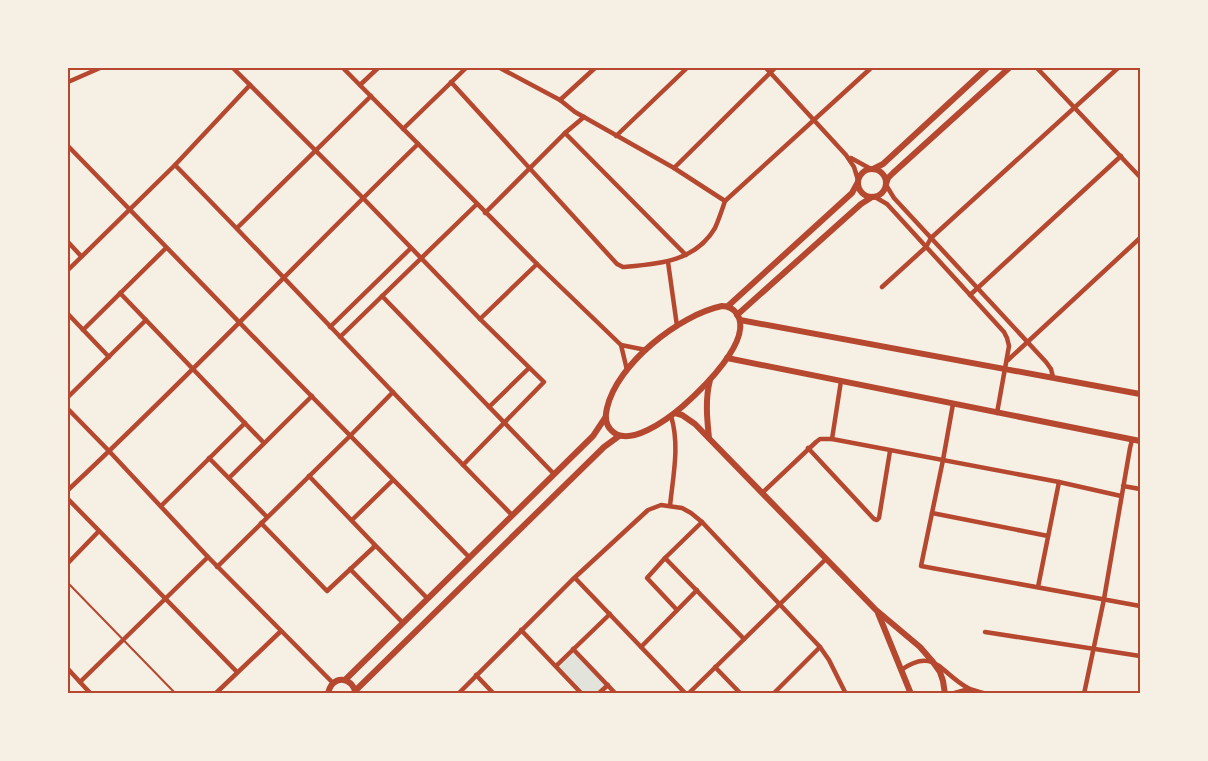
<svg xmlns="http://www.w3.org/2000/svg" width="1208" height="761" viewBox="0 0 1208 761" font-family="Montserrat,sans-serif">
<style>
.green{fill:#e2e4dc}
.lines{fill:none;stroke-linecap:round;stroke-linejoin:round}
.service{stroke:#b5482f;stroke-width:2}
.minor{stroke:#b5482f;stroke-width:4.5}
.tertiary{stroke:#b5482f;stroke-width:6}
.neatline{fill:none;stroke:#b5482f;stroke-width:2}
</style>
<rect width="100%" height="100%" fill="#f6efe4"/>
<path class="green" d="M 573,649 L 608,685 L 598,693 L 582,693 L 556,666 Z"/>
<g class="lines">
<path class="service" d="M 68,583 L 176,694"/>
<g class="minor">
<path d="M 233,68 L 363,198 L 480,319 L 544,382 L 463,465"/>
<path d="M 343,68 L 537,264 L 621,345 L 627,370"/>
<path d="M 500,68 L 560,100 L 575,112 L 674,168 L 725,201"/>
<path d="M 766,68 L 846,155 L 854,167 L 858,180"/>
<path d="M 1037,68 L 1140,177"/>
<path d="M 68,82 L 100,68"/>
<path d="M 451,82 L 617,264 L 623,267 C 658,264 695,262 715,228 C 719,219 722,210 725,201 L 871,68"/>
<path d="M 360,85 L 378,68"/>
<path d="M 560,100 L 595,68"/>
<path d="M 403,129 L 466,68"/>
<path d="M 565,133 L 686,255"/>
<path d="M 616,136 L 687,68"/>
<path d="M 68,146 C 201,283 335,421 469,557"/>
<path d="M 851,158 L 871,169"/>
<path d="M 175,165 C 288,280 398,400 512,515"/>
<path d="M 674,168 L 775,68"/>
<path d="M 886,185 L 894,198 L 1046,362 L 1051,369 L 1053,377"/>
<path d="M 875,197 L 887,204 L 1004,332 L 1007,338 L 1009,346 L 997,413"/>
<path d="M 485,213 L 565,133 L 584,117"/>
<path d="M 237,228 L 371,96"/>
<path d="M 68,242 L 81,256"/>
<path d="M 668,262 L 677,326"/>
<path d="M 68,270 L 175,165 L 250,85"/>
<path d="M 882,287 L 926,247 L 931,238 L 1118,68"/>
<path d="M 120,293 L 264,443"/>
<path d="M 970,295 L 1121,156"/>
<path d="M 382,296 L 554,474"/>
<path d="M 68,314 L 109,357"/>
<path d="M 480,319 L 537,264"/>
<path d="M 330,327 L 411,248"/>
<path d="M 83,330 L 166,248"/>
<path d="M 340,337 L 477,204"/>
<path d="M 621,345 L 646,350"/>
<path d="M 1008,360 L 1140,238"/>
<path d="M 68,397 L 146,320"/>
<path d="M 953,404 L 943,460 L 921,566 L 1140,606"/>
<path d="M 489,407 L 529,368"/>
<path d="M 68,409 L 109,451 L 208,557 L 333,683"/>
<path d="M 832,439 L 841,381"/>
<path d="M 808,448 L 874,519 L 877,520 L 879,518 L 890,451"/>
<path d="M 209,458 L 267,517"/>
<path d="M 229,478 L 312,396"/>
<path d="M 1123,486 L 1140,489"/>
<path d="M 68,490 C 188,378 300,259 418,144"/>
<path d="M 762,493 L 816,442 L 820,439 L 832,439 L 1059,482 L 1121,496"/>
<path d="M 68,499 L 237,672"/>
<path d="M 161,506 L 245,423"/>
<path d="M 670,506 C 673,476 680,445 671,416"/>
<path d="M 932,513 L 1048,536"/>
<path d="M 352,520 L 393,480"/>
<path d="M 261,523 L 327,591 L 374,547 L 374,544 L 309,476"/>
<path d="M 375,545 L 427,598"/>
<path d="M 665,558 L 744,639"/>
<path d="M 68,563 L 99,531"/>
<path d="M 217,567 L 350,436 L 393,392"/>
<path d="M 350,569 L 403,623"/>
<path d="M 575,578 L 686,694"/>
<path d="M 1038,587 L 1059,482"/>
<path d="M 677,610 L 647,578 L 665,558 L 702,522"/>
<path d="M 521,630 L 582,694"/>
<path d="M 985,632 L 1140,656"/>
<path d="M 641,647 L 697,590"/>
<path d="M 573,649 L 616,694"/>
<path d="M 556,666 L 610,614"/>
<path d="M 715,667 L 741,694"/>
<path d="M 68,669 L 91,694"/>
<path d="M 901,670 C 935,646 941,674 968,688 C 973,691 981,692 987,694"/>
<path d="M 476,675 L 494,694"/>
<path d="M 80,682 L 208,557"/>
<path d="M 215,694 L 281,631"/>
<path d="M 458,694 L 572,580 L 648,510 L 661,505 L 682,508 L 691,513 L 702,522 L 820,647 L 829,660 L 846,694"/>
<path d="M 598,694 L 608,685"/>
<path d="M 688,694 L 826,559"/>
<path d="M 773,694 L 820,647"/>
<path d="M 951,694 L 969,689"/>
<path d="M 1084,694 L 1104,599 L 1130,448 L 1132,440"/>
</g>
<g class="tertiary">
<circle cx="872" cy="183" r="14"/>
<path d="M 873,169 L 883,164 L 987,68"/>
<path d="M 886,184 L 888,178 L 893,173 L 1009,68"/>
<path d="M 722,306 C 728,306 733,308 737,314 C 754,340 701,390 683,406 C 668,419 628,449 611,430 C 605,424 605,416 607,408 C 617,364 679,315 722,306 Z"/>
<path d="M 728,306 L 852,193 L 858,182"/>
<path d="M 737,315 L 861,204 L 872,197"/>
<path d="M 740,320 L 1140,394"/>
<path d="M 727,358 L 1140,441"/>
<path d="M 675,413 L 682,415 L 695,424 L 876,610 L 920,647 L 933,662 L 940,672 L 943,681 L 945,694"/>
<path d="M 709,438 C 707,419 705,399 710,380"/>
<path d="M 878,613 L 911,694"/>
<path d="M 345,680 L 593,436 L 605,418"/>
<path d="M 355,691 L 604,447 L 619,436"/>
<path d="M 328,694 C 331,675 352,675 356,694"/>
</g>
</g>
<rect width="1208" height="761" fill="none" stroke="#f6efe4" stroke-width="138"/>
<rect x="69" y="69" width="1070" height="623" class="neatline"/>
</svg>
